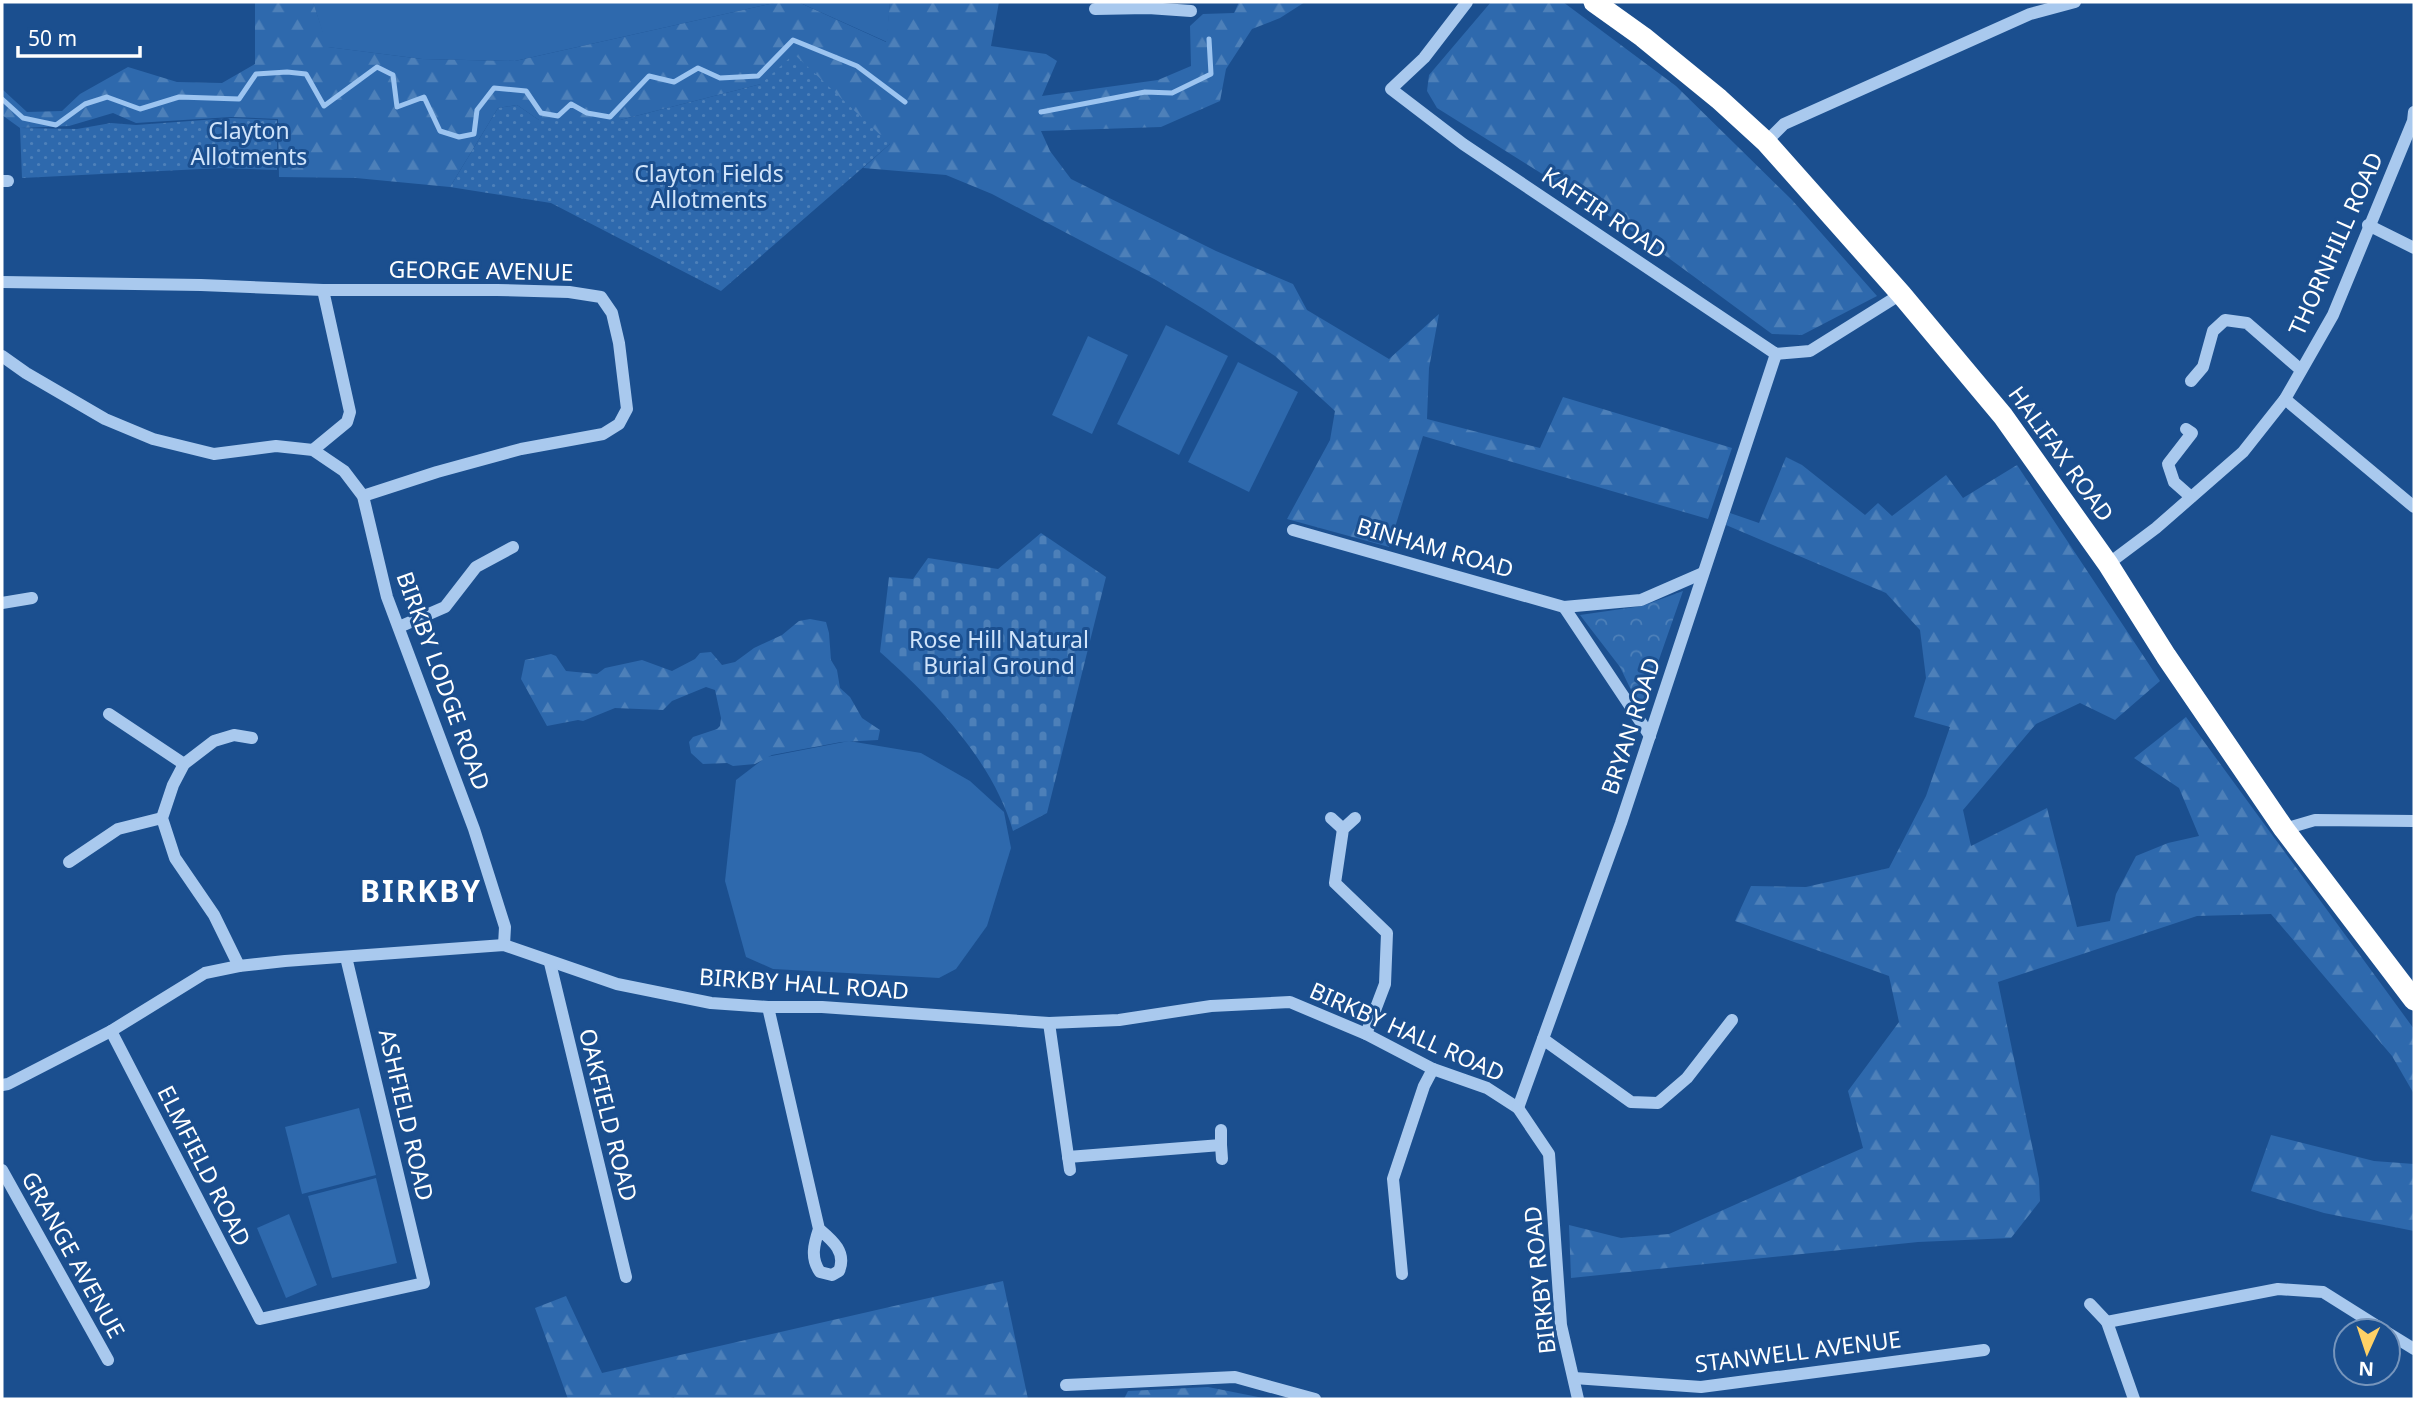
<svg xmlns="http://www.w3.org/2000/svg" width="2416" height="1401" viewBox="0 0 2416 1401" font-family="'Noto Sans',sans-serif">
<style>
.grass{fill:#2e69ad}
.forest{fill:url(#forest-firs)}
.cemetery{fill:url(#cemetery-stones)}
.park{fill:url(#park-crowns)}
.garden{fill:url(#garden-dots)}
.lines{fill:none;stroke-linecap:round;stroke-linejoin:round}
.stream{stroke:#9cc4f0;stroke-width:5}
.minor{stroke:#a9c9ee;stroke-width:12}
.highway{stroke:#fff;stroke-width:21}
.labels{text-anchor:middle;stroke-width:6;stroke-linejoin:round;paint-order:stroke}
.park-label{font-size:23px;fill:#cfe3fa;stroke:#1b4f8f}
.street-label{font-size:23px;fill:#fff;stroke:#1b4f8f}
.district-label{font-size:30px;font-weight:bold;letter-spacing:2px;fill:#fff;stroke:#1b4f8f}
</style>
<defs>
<pattern id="forest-firs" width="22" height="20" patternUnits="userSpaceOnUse" patternTransform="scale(1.75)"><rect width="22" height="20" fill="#2e69ad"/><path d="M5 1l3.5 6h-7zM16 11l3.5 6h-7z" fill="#4d80b9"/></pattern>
<pattern id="cemetery-stones" width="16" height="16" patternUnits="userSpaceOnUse" patternTransform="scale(1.75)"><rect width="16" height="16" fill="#2e69ad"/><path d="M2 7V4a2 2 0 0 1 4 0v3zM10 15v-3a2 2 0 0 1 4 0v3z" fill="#4d80b9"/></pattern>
<pattern id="park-crowns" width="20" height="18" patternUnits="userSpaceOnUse" patternTransform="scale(1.75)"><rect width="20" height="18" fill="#2e69ad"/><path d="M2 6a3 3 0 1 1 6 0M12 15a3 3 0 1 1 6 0" fill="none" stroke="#4d80b9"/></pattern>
<pattern id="garden-dots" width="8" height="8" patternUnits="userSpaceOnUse" patternTransform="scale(1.75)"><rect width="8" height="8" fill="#2e69ad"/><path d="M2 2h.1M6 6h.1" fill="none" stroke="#4d80b9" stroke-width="1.8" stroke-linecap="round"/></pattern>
</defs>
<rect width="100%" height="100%" fill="#1b4f8f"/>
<g class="grass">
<path d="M 313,2 L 779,2 L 515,61 L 422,59 L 327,47 Z"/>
<path d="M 798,2 L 890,2 L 887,42 Z"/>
<path d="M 1166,325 L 1228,356 L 1179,455 L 1117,424 Z"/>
<path d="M 1088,336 L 1128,355 L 1092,434 L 1052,415 Z"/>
<path d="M 1238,362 L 1298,392 L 1249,492 L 1188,462 Z"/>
<path d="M 849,741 L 921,753 L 970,781 L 1004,812 L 1011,848 L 987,926 L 956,969 L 939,978 L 773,969 L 746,957 L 725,881 L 736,780 L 766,757 Z"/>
<path d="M 359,1108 L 376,1175 L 302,1194 L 285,1127 Z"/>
<path d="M 376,1178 L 397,1263 L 332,1278 L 308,1196 Z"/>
<path d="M 289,1214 L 317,1285 L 286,1298 L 257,1228 Z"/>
</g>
<g class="forest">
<path d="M 255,2 L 313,2 L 328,47 L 422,59 L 515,61 L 779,2 L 798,2 L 886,42 L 890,2 L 999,2 L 991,46 L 1046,54 L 1057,61 L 1042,96 L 1158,80 L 1191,66 L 1190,26 L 1203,14 L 1234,13 L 1239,2 L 1305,2 L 1280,18 L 1252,29 L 1226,69 L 1220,101 L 1161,127 L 1041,131 L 1050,151 L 1071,179 L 1216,251 L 1293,284 L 1307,310 L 1389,359 L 1439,314 L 1429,368 L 1427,419 L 1540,448 L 1563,397 L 1732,448 L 1708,519 L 1423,436 L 1389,547 L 1287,519 L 1330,440 L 1335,411 L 1275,356 L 1205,310 L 1156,280 L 992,194 L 946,175 L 863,168 L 890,144 L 761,84 L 620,120 L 539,120 L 517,105 L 498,108 L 450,187 L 356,178 L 279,177 L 278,119 L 231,117 L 136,123 L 113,113 L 69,126 L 20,128 L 2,115 L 2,89 L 27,112 L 62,111 L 80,94 L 128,67 L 177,82 L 222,83 L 255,64 Z"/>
<path d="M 1491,2 L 1563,2 L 1676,86 L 1792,200 L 1877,296 L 1802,335 L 1772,334 L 1625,226 L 1437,108 L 1427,91 L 1429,75 Z"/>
<path d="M 1786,457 L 1802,465 L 1865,515 L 1878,503 L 1892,516 L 1946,475 L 1963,498 L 2017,465 L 2160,681 L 2115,720 L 2080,703 L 2036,724 L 1963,810 L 1971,846 L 2047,808 L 2077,927 L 2110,921 L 2116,894 L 2136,856 L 2168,843 L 2199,836 L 2179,788 L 2134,758 L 2186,717 L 2414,1029 L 2414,1094 L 2392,1056 L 2271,914 L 2197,916 L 1998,982 L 2039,1179 L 2040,1201 L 2011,1238 L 1918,1242 L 1571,1278 L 1569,1225 L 1621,1238 L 1669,1234 L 1863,1148 L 1848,1091 L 1899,1022 L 1889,976 L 1735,921 L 1751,886 L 1806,887 L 1889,868 L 1926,796 L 1950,727 L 1914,717 L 1926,678 L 1920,630 L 1886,593 L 1726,525 L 1730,513 L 1759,523 Z"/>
<path d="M 810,619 L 826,622 L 829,633 L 831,660 L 837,670 L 840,688 L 850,697 L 862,718 L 880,730 L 878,740 L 841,742 L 772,755 L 755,764 L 733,766 L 727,763 L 703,764 L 691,753 L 689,742 L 693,737 L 717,729 L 720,726 L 721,718 L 715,690 L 706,687 L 672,701 L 663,710 L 615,708 L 583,721 L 578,720 L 547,726 L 521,679 L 525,660 L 551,654 L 556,656 L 566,671 L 597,674 L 605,668 L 642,660 L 672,671 L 695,659 L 700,653 L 711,652 L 722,665 L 735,662 L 754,648 L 782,635 L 799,621 Z"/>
<path d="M 2271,1135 L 2374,1161 L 2414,1164 L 2414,1231 L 2324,1213 L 2251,1191 Z"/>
<path d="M 1003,1281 L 1028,1399 L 675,1399 L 674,1397 L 666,1399 L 568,1399 L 535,1308 L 566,1296 L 602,1373 Z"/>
<path d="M 1208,1387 L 1268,1399 L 1124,1399 L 1128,1391 Z"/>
</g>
<path class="cemetery" d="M 1041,533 L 1106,577 L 1047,813 L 1013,831 C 993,761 934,700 880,652 L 889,577 L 913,579 L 928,558 L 998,569 Z"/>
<path class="park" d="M 1683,591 L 1641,711 L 1620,667 L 1580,615 L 1642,606 Z"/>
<g class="garden">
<path d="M 794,54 L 890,144 L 721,291 L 551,203 L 450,187 L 498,108 L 517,105 L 539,120 L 620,120 L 761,84 Z"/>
<path d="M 231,118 L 277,120 L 277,170 L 221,168 L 22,178 L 20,128 L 77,129 L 111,123 L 136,125 Z"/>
</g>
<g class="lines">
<g class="stream">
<path d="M 2,99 L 23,118 L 56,125 L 85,104 L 107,97 L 140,109 L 179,97 L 239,99 L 256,74 L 287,72 L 306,74 L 324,106 L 377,67 L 393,75 L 397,107 L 424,97 L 440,131 L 459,137 L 474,134 L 477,110 L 494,88 L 526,91 L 541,113 L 558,116 L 571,104 L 587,113 L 610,117 L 649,76 L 674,82 L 698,68 L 720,78 L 758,76 L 793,40 L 857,66 L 905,102"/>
<path d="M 1041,112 L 1145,92 L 1172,93 L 1211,74 L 1209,39"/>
</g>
<g class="minor">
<path d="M 1467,2 L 1424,58 L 1391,89 L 1463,144 L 1776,354 L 1810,351 L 1901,294"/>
<path d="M 1095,9 L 1148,8 L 1191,11"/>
<path d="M 1766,142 L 1784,124 L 2030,14 L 2075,2"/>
<path d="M 2,181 L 8,181"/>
<path d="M 2368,225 L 2414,248"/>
<path d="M 2,282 L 201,285 L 323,290 L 497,290 L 569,292 L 601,297 L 612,313 L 619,343 L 627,409 L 619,424 L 603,434 L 521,449 L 437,472 L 363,496"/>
<path d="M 2,356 L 26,373 L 105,419 L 153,439 L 214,454 L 276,446 L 313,450 L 344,471 L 363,496 L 387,597 L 474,829 L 505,927 L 504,945"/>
<path d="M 2191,381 L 2203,367 L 2213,331 L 2225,320 L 2247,323 L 2301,370"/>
<path d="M 2285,399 L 2414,507"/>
<path d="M 2186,429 L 2192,433 L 2168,464 L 2174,482 L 2191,497"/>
<path d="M 313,450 L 347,422 L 350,412 L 323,290"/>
<path d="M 1293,530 L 1564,607 L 1641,600 L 1703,573"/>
<path d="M 2108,564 L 2156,528 L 2243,452 L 2285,399 L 2333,315 L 2413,121 L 2414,112"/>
<path d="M 2,603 L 32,598"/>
<path d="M 1564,607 L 1650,736"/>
<path d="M 399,627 L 445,607 L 476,567 L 513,547"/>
<path d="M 109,714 L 184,764"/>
<path d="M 1331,818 L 1343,829"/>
<path d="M 1355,818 L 1343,829 L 1335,883 L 1387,933 L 1385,984 L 1366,1034"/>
<path d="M 2284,829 L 2315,820 L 2414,821"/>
<path d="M 69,862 L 118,829 L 162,818"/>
<path d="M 550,963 L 626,1277"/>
<path d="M 239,966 L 214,915 L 175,858 L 162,818 L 173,785 L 184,764 L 214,741 L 234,735 L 252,738"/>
<path d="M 768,1007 L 819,1229 C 832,1240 847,1252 839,1271 L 832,1275 L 820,1272 C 810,1258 814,1244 819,1229"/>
<path d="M 1049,1023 L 1070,1170"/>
<path d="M 111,1031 L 260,1319 L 424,1283 L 346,957"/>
<path d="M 1543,1039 L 1631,1102 L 1658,1103 L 1687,1078 L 1732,1020"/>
<path d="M 2,1085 L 8,1084 L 111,1031 L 205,973 L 239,966 L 285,961 L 504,945 L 617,984 L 711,1003 L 768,1007 L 822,1007 L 1049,1023 L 1119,1020 L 1211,1006 L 1290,1002 L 1366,1034 L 1433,1069 L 1487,1088 L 1518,1108 L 1549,1154 L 1561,1325 L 1578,1399"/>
<path d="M 1518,1108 L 1621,823 L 1776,354"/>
<path d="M 1221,1130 L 1221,1145"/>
<path d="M 1068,1157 L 1221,1145 L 1222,1159"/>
<path d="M 2,1170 L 108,1360"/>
<path d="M 1402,1274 L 1393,1179 L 1424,1086 L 1433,1069"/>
<path d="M 2090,1304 L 2107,1322"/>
<path d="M 2388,1333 L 2414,1349"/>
<path d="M 1574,1378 L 1701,1387 L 1984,1350"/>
<path d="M 1066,1385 L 1235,1377 L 1315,1399"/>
<path d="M 2134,1399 L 2107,1322 L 2278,1289 L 2323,1292 L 2385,1331"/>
</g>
<path class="highway" d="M 1594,2 L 1643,37 L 1719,99 L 1766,142 L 1901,294 L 2003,416 L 2108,564 L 2166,656 L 2284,829 L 2414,1000"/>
</g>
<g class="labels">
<g class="park-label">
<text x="249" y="139">Clayton<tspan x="249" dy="26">Allotments</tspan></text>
<text x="709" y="182">Clayton Fields<tspan x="709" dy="26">Allotments</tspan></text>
<text x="999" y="648">Rose Hill Natural<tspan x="999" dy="26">Burial Ground</tspan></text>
</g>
<g class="street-label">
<text transform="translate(1604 213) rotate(34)" y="8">KAFFIR ROAD</text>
<text transform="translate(2336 244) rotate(-66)" y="8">THORNHILL ROAD</text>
<text transform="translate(481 271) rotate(1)" y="8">GEORGE AVENUE</text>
<text transform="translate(2061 454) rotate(54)" y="8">HALIFAX ROAD</text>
<text transform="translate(1435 548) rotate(16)" y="8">BINHAM ROAD</text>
<text transform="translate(443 681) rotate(70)" y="8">BIRKBY LODGE ROAD</text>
<text transform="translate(1631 726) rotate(-72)" y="8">BRYAN ROAD</text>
<text transform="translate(804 984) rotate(4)" y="8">BIRKBY HALL ROAD</text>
<text transform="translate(1407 1032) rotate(24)" y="8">BIRKBY HALL ROAD</text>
<text transform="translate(406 1115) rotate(77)" y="8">ASHFIELD ROAD</text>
<text transform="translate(608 1115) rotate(76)" y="8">OAKFIELD ROAD</text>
<text transform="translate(204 1166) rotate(63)" y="8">ELMFIELD ROAD</text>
<text transform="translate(73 1255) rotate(61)" y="8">GRANGE AVENUE</text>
<text transform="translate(1540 1280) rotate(-96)" y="8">BIRKBY ROAD</text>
<text transform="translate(1798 1352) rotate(-7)" y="8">STANWELL AVENUE</text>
</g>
<g class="district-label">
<text x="421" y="902">BIRKBY</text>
</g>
</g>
<rect width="2416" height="1401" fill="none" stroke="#ffffff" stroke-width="7"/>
<g transform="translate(2367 1352) rotate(183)"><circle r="33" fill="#1b4f8f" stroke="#7695bc" stroke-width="2"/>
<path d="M0-5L12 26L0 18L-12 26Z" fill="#ffd166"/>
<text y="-10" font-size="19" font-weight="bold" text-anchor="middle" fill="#ffffff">N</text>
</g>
<path d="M18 46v10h122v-10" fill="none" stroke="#ffffff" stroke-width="3.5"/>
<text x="28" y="46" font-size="21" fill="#ffffff" stroke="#1b4f8f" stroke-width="5" paint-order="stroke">50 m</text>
</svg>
